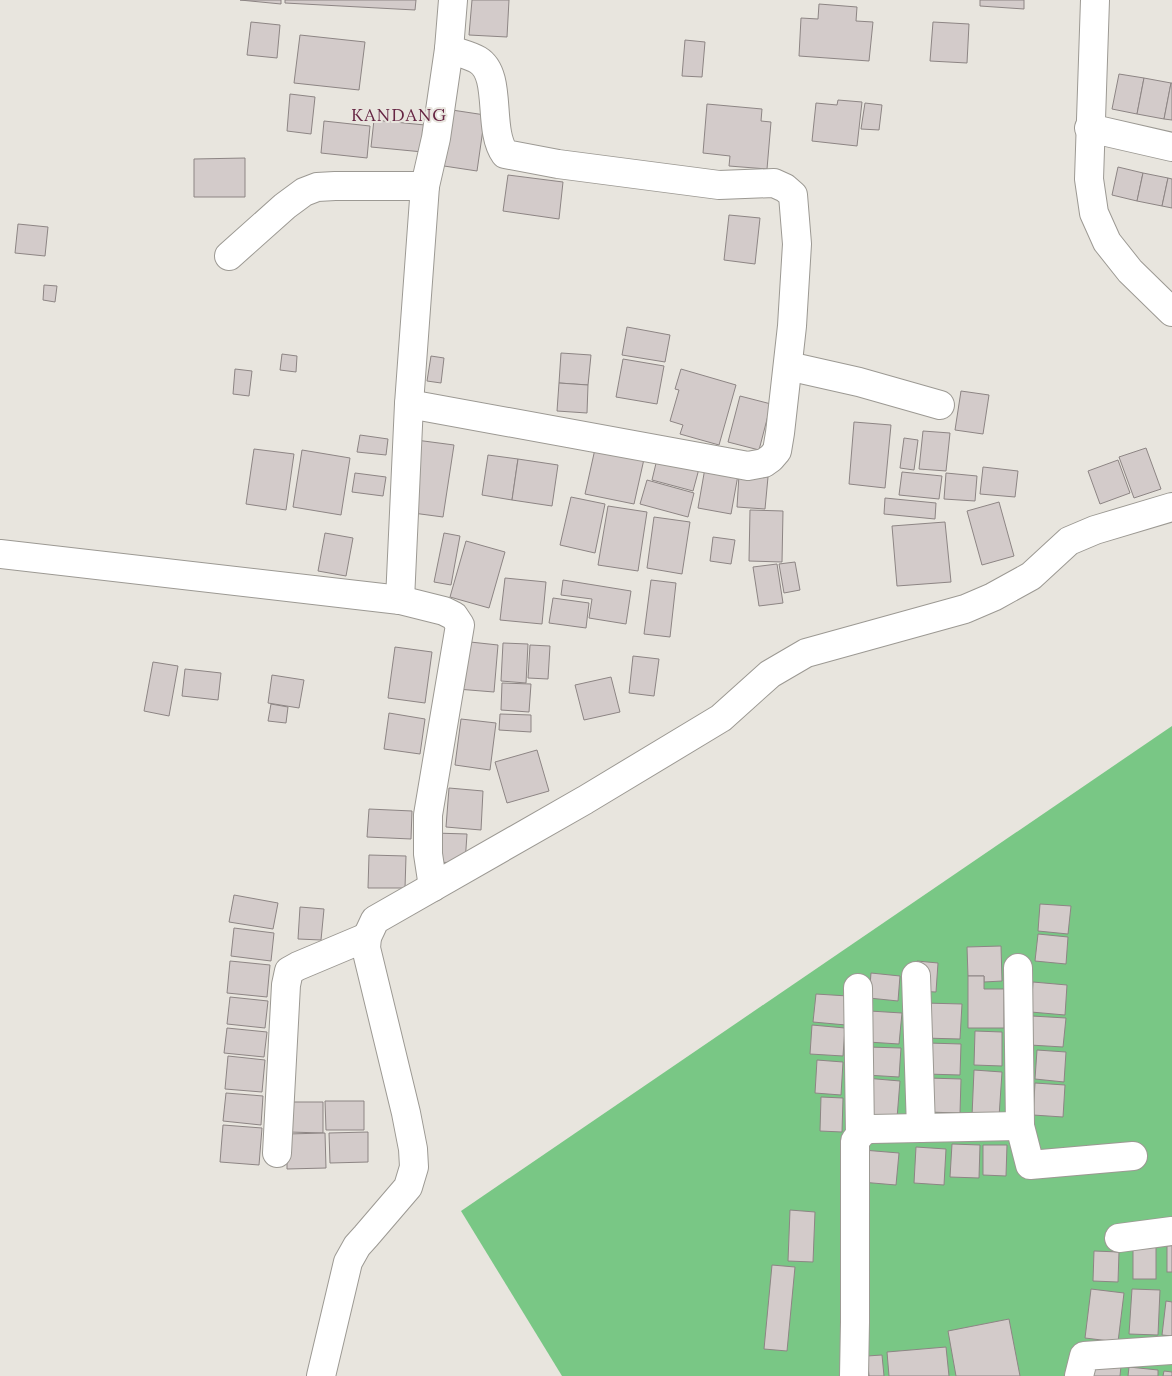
<svg xmlns="http://www.w3.org/2000/svg" width="1172" height="1376" viewBox="0 0 1172 1376" font-family="Lora,serif">
<style>
.forest{fill:#79c785}
.building{fill:#d3cbca;stroke:#8d8584}
.lines{fill:none;stroke-linecap:round;stroke-linejoin:round}
.minor-casing{stroke:#9c9993;stroke-width:30}
.minor{stroke:#fff;stroke-width:28}
.labels{text-anchor:middle;stroke-width:4;stroke-linejoin:round;paint-order:stroke}
.quarter-label{font-size:18px;letter-spacing:1px;fill:#662543;stroke:#e8e5de}
</style>
<rect width="100%" height="100%" fill="#e8e5de"/>
<path class="forest" d="M 1172,726 L 1172,1376 L 562,1376 L 461,1211 Z"/>
<g class="building">
<path d="M 240,0 L 281,0 L 281,4 Z"/>
<path d="M 285,0 L 416,0 L 415,10 L 285,3 Z"/>
<path d="M 472,0 L 509,0 L 507,37 L 469,35 Z"/>
<path d="M 980,0 L 1024,0 L 1024,9 L 980,6 Z"/>
<path d="M 819,4 L 857,7 L 856,21 L 873,22 L 869,61 L 799,56 L 801,18 L 818,19 Z"/>
<path d="M 251,22 L 280,25 L 277,58 L 247,55 Z"/>
<path d="M 933,22 L 969,24 L 967,63 L 930,61 Z"/>
<path d="M 300,35 L 365,42 L 359,90 L 294,83 Z"/>
<path d="M 685,40 L 705,42 L 702,77 L 682,76 Z"/>
<path d="M 1119,74 L 1144,78 L 1137,114 L 1112,109 Z"/>
<path d="M 1144,78 L 1171,83 L 1164,119 L 1137,114 Z"/>
<path d="M 1171,83 L 1172,83 L 1172,120 L 1164,119 Z"/>
<path d="M 290,94 L 315,97 L 311,134 L 287,131 Z"/>
<path d="M 838,100 L 862,102 L 857,146 L 812,141 L 816,103 L 837,105 Z"/>
<path d="M 865,103 L 882,105 L 879,130 L 861,129 Z"/>
<path d="M 707,104 L 762,109 L 761,121 L 771,122 L 767,169 L 729,166 L 730,156 L 703,153 Z"/>
<path d="M 452,110 L 485,115 L 477,171 L 444,166 Z"/>
<path d="M 374,120 L 425,125 L 423,152 L 371,147 Z"/>
<path d="M 324,121 L 370,126 L 367,158 L 321,153 Z"/>
<path d="M 245,158 L 245,197 L 194,197 L 194,159 Z"/>
<path d="M 1118,167 L 1143,173 L 1137,201 L 1112,195 Z"/>
<path d="M 1143,173 L 1168,178 L 1162,206 L 1137,201 Z"/>
<path d="M 508,175 L 563,182 L 559,219 L 503,211 Z"/>
<path d="M 1168,178 L 1172,179 L 1172,208 L 1162,206 Z"/>
<path d="M 729,215 L 760,218 L 755,264 L 724,260 Z"/>
<path d="M 18,224 L 48,227 L 45,256 L 15,253 Z"/>
<path d="M 44,285 L 57,286 L 55,302 L 43,300 Z"/>
<path d="M 627,327 L 670,335 L 665,362 L 622,355 Z"/>
<path d="M 561,353 L 591,355 L 588,385 L 559,383 Z"/>
<path d="M 282,354 L 297,356 L 296,372 L 280,370 Z"/>
<path d="M 431,356 L 444,358 L 441,383 L 427,381 Z"/>
<path d="M 623,359 L 664,366 L 657,404 L 616,397 Z"/>
<path d="M 235,369 L 252,371 L 249,396 L 233,394 Z"/>
<path d="M 681,369 L 736,385 L 719,445 L 680,434 L 683,425 L 670,421 L 679,390 L 675,389 Z"/>
<path d="M 559,383 L 588,385 L 587,413 L 557,411 Z"/>
<path d="M 961,391 L 989,395 L 983,434 L 955,430 Z"/>
<path d="M 740,396 L 771,404 L 759,450 L 728,442 Z"/>
<path d="M 854,422 L 891,425 L 885,488 L 849,484 Z"/>
<path d="M 923,431 L 950,433 L 946,471 L 919,469 Z"/>
<path d="M 360,435 L 388,439 L 386,455 L 357,452 Z"/>
<path d="M 904,438 L 918,440 L 914,470 L 900,468 Z"/>
<path d="M 416,440 L 454,445 L 443,517 L 413,513 Z"/>
<path d="M 1146,448 L 1161,489 L 1134,498 L 1119,457 Z"/>
<path d="M 254,449 L 294,454 L 286,510 L 246,504 Z"/>
<path d="M 595,449 L 644,459 L 634,504 L 585,494 Z"/>
<path d="M 302,450 L 350,458 L 341,515 L 293,507 Z"/>
<path d="M 488,455 L 518,459 L 512,500 L 482,495 Z"/>
<path d="M 658,455 L 700,465 L 693,491 L 652,480 Z"/>
<path d="M 518,459 L 558,465 L 552,506 L 512,500 Z"/>
<path d="M 1118,460 L 1130,493 L 1100,504 L 1088,471 Z"/>
<path d="M 983,467 L 1018,471 L 1015,497 L 980,494 Z"/>
<path d="M 705,468 L 738,475 L 731,514 L 698,508 Z"/>
<path d="M 902,472 L 942,476 L 939,499 L 899,495 Z"/>
<path d="M 355,473 L 386,477 L 383,496 L 352,492 Z"/>
<path d="M 946,473 L 977,476 L 975,501 L 944,499 Z"/>
<path d="M 739,475 L 768,477 L 765,509 L 737,507 Z"/>
<path d="M 647,480 L 694,493 L 688,517 L 640,504 Z"/>
<path d="M 571,497 L 605,504 L 595,553 L 560,545 Z"/>
<path d="M 885,498 L 936,503 L 935,519 L 884,514 Z"/>
<path d="M 999,502 L 1014,556 L 982,565 L 967,511 Z"/>
<path d="M 608,506 L 647,512 L 638,571 L 598,565 Z"/>
<path d="M 750,510 L 783,511 L 782,562 L 749,561 Z"/>
<path d="M 654,517 L 690,522 L 682,574 L 647,568 Z"/>
<path d="M 945,522 L 951,582 L 897,586 L 892,526 Z"/>
<path d="M 325,533 L 353,538 L 346,576 L 318,571 Z"/>
<path d="M 444,533 L 460,536 L 451,585 L 434,582 Z"/>
<path d="M 713,537 L 735,540 L 731,564 L 710,561 Z"/>
<path d="M 466,541 L 505,552 L 489,608 L 450,597 Z"/>
<path d="M 795,562 L 800,590 L 784,593 L 779,564 Z"/>
<path d="M 777,564 L 783,603 L 759,606 L 753,567 Z"/>
<path d="M 505,578 L 546,582 L 542,624 L 500,620 Z"/>
<path d="M 563,580 L 631,591 L 626,624 L 589,618 L 592,599 L 561,595 Z"/>
<path d="M 651,580 L 676,583 L 670,637 L 644,634 Z"/>
<path d="M 553,598 L 589,603 L 586,628 L 549,623 Z"/>
<path d="M 461,641 L 498,645 L 494,692 L 457,689 Z"/>
<path d="M 503,643 L 528,644 L 526,683 L 501,681 Z"/>
<path d="M 530,645 L 550,646 L 548,679 L 528,678 Z"/>
<path d="M 395,647 L 432,652 L 425,703 L 388,698 Z"/>
<path d="M 633,656 L 659,659 L 654,696 L 629,693 Z"/>
<path d="M 153,662 L 178,666 L 169,716 L 144,711 Z"/>
<path d="M 185,669 L 221,673 L 218,700 L 182,696 Z"/>
<path d="M 272,675 L 304,680 L 299,708 L 268,703 Z"/>
<path d="M 611,677 L 620,712 L 584,720 L 575,685 Z"/>
<path d="M 502,683 L 531,684 L 529,712 L 501,710 Z"/>
<path d="M 271,704 L 288,707 L 286,723 L 268,721 Z"/>
<path d="M 389,713 L 425,719 L 420,754 L 384,749 Z"/>
<path d="M 500,714 L 531,715 L 531,732 L 499,730 Z"/>
<path d="M 461,719 L 496,723 L 490,770 L 455,765 Z"/>
<path d="M 537,750 L 549,791 L 507,803 L 495,762 Z"/>
<path d="M 449,788 L 483,791 L 481,830 L 446,827 Z"/>
<path d="M 369,809 L 412,811 L 411,839 L 367,837 Z"/>
<path d="M 434,833 L 467,834 L 465,863 L 432,862 Z"/>
<path d="M 369,855 L 406,856 L 405,888 L 368,888 Z"/>
<path d="M 234,895 L 278,903 L 273,929 L 229,922 Z"/>
<path d="M 1040,904 L 1071,906 L 1068,934 L 1038,931 Z"/>
<path d="M 300,907 L 324,909 L 321,940 L 298,939 Z"/>
<path d="M 234,928 L 274,933 L 271,961 L 231,956 Z"/>
<path d="M 1038,934 L 1068,937 L 1066,964 L 1035,961 Z"/>
<path d="M 1001,946 L 1002,981 L 984,982 L 984,976 L 968,976 L 967,947 Z"/>
<path d="M 230,961 L 270,965 L 267,997 L 227,993 Z"/>
<path d="M 917,961 L 938,963 L 936,992 L 915,991 Z"/>
<path d="M 871,973 L 900,976 L 898,1001 L 869,998 Z"/>
<path d="M 968,976 L 984,976 L 984,989 L 1004,989 L 1004,1028 L 968,1028 Z"/>
<path d="M 1033,982 L 1067,985 L 1065,1015 L 1031,1012 Z"/>
<path d="M 816,994 L 848,996 L 846,1025 L 813,1022 Z"/>
<path d="M 230,997 L 268,1001 L 265,1028 L 227,1024 Z"/>
<path d="M 924,1003 L 962,1004 L 960,1039 L 923,1038 Z"/>
<path d="M 870,1011 L 902,1013 L 899,1044 L 868,1042 Z"/>
<path d="M 1032,1016 L 1066,1018 L 1063,1047 L 1030,1045 Z"/>
<path d="M 812,1025 L 845,1028 L 843,1056 L 810,1054 Z"/>
<path d="M 227,1028 L 267,1032 L 264,1057 L 224,1053 Z"/>
<path d="M 975,1031 L 1002,1032 L 1002,1066 L 974,1065 Z"/>
<path d="M 928,1043 L 961,1044 L 960,1075 L 926,1074 Z"/>
<path d="M 868,1047 L 901,1048 L 899,1077 L 866,1075 Z"/>
<path d="M 1037,1050 L 1066,1052 L 1064,1082 L 1035,1079 Z"/>
<path d="M 228,1056 L 265,1060 L 262,1092 L 225,1089 Z"/>
<path d="M 817,1060 L 843,1062 L 841,1095 L 815,1093 Z"/>
<path d="M 974,1070 L 1002,1072 L 999,1117 L 972,1116 Z"/>
<path d="M 865,1078 L 900,1081 L 897,1118 L 863,1115 Z"/>
<path d="M 928,1078 L 961,1079 L 960,1113 L 926,1112 Z"/>
<path d="M 1035,1083 L 1065,1085 L 1063,1117 L 1033,1115 Z"/>
<path d="M 226,1093 L 263,1096 L 261,1125 L 223,1121 Z"/>
<path d="M 821,1097 L 843,1098 L 842,1132 L 820,1131 Z"/>
<path d="M 325,1101 L 364,1101 L 364,1130 L 326,1130 Z"/>
<path d="M 289,1102 L 323,1102 L 323,1133 L 289,1132 Z"/>
<path d="M 223,1125 L 262,1128 L 259,1165 L 220,1162 Z"/>
<path d="M 368,1132 L 368,1162 L 330,1163 L 329,1133 Z"/>
<path d="M 325,1133 L 326,1168 L 287,1169 L 287,1134 Z"/>
<path d="M 952,1144 L 980,1145 L 979,1178 L 950,1177 Z"/>
<path d="M 983,1145 L 1007,1145 L 1006,1176 L 983,1175 Z"/>
<path d="M 916,1147 L 946,1149 L 944,1185 L 914,1183 Z"/>
<path d="M 863,1150 L 899,1153 L 896,1185 L 861,1182 Z"/>
<path d="M 790,1210 L 815,1212 L 813,1262 L 788,1261 Z"/>
<rect x="1167" y="1241" width="5" height="31"/>
<rect x="1133" y="1246" width="23" height="33"/>
<path d="M 1094,1251 L 1119,1252 L 1118,1282 L 1093,1281 Z"/>
<path d="M 772,1265 L 795,1267 L 787,1351 L 764,1349 Z"/>
<path d="M 1091,1289 L 1124,1293 L 1118,1342 L 1085,1338 Z"/>
<path d="M 1132,1289 L 1160,1290 L 1158,1335 L 1129,1334 Z"/>
<path d="M 1166,1301 L 1172,1302 L 1172,1336 L 1162,1335 Z"/>
<path d="M 1009,1319 L 1020,1376 L 956,1376 L 948,1331 Z"/>
<path d="M 946,1347 L 949,1376 L 889,1376 L 887,1352 Z"/>
<path d="M 882,1355 L 884,1376 L 869,1376 L 867,1356 Z"/>
<path d="M 1093,1365 L 1121,1366 L 1120,1376 L 1092,1376 Z"/>
<path d="M 1129,1367 L 1158,1370 L 1158,1376 L 1128,1376 Z"/>
<path d="M 1164,1371 L 1172,1372 L 1172,1376 L 1163,1376 Z"/>
</g>
<g class="lines">
<g class="minor-casing">
<g id="minor">
<path d="M 1095,0 L 1089,179 L 1094,213 L 1107,242 L 1130,271 L 1172,312"/>
<path d="M 1089,128 L 1172,147"/>
<path d="M 229,256 L 285,206 L 304,192 L 317,187 L 335,186 L 425,186"/>
<path d="M 788,366 L 859,382 L 940,405"/>
<path d="M 409,404 L 748,466 L 764,463 L 771,458 L 777,451 L 780,433 L 792,326 L 797,244 L 793,195 L 785,188 L 774,183 L 719,185 L 558,164 L 505,154 C 487,129 503,75 478,60 C 470,55 458,53 449,49"/>
<path d="M 0,554 L 400,600 L 444,611 L 454,616 L 460,625 L 428,815 L 428,854 L 433,887"/>
<path d="M 400,600 L 409,404 L 425,186 L 436,138 L 449,49 L 453,0"/>
<path d="M 916,976 L 921,1128"/>
<path d="M 858,988 L 860,1134"/>
<path d="M 1020,1126 L 1030,1165 L 1133,1156"/>
<path d="M 277,1153 L 286,985 L 289,971 L 298,966 L 367,937"/>
<path d="M 1119,1238 L 1172,1231"/>
<path d="M 321,1376 L 348,1262 L 357,1246 L 366,1236 L 408,1187 L 414,1167 L 413,1149 L 406,1113 L 366,948 L 367,937 L 375,920 L 585,800 L 721,718 L 770,674 L 806,653 L 965,609 L 993,597 L 1031,576 L 1069,541 L 1095,530 L 1172,507"/>
<path d="M 854,1376 L 855,1322 L 855,1141 L 863,1131 L 871,1129 L 1020,1126 L 1018,968"/>
<path d="M 1079,1376 L 1084,1356 L 1172,1350"/>
</g>
</g>
<use href="#minor" class="minor"/>
</g>
<g class="labels">
<g class="quarter-label">
<text x="399" y="121">KANDANG</text>
</g>
</g>
</svg>
